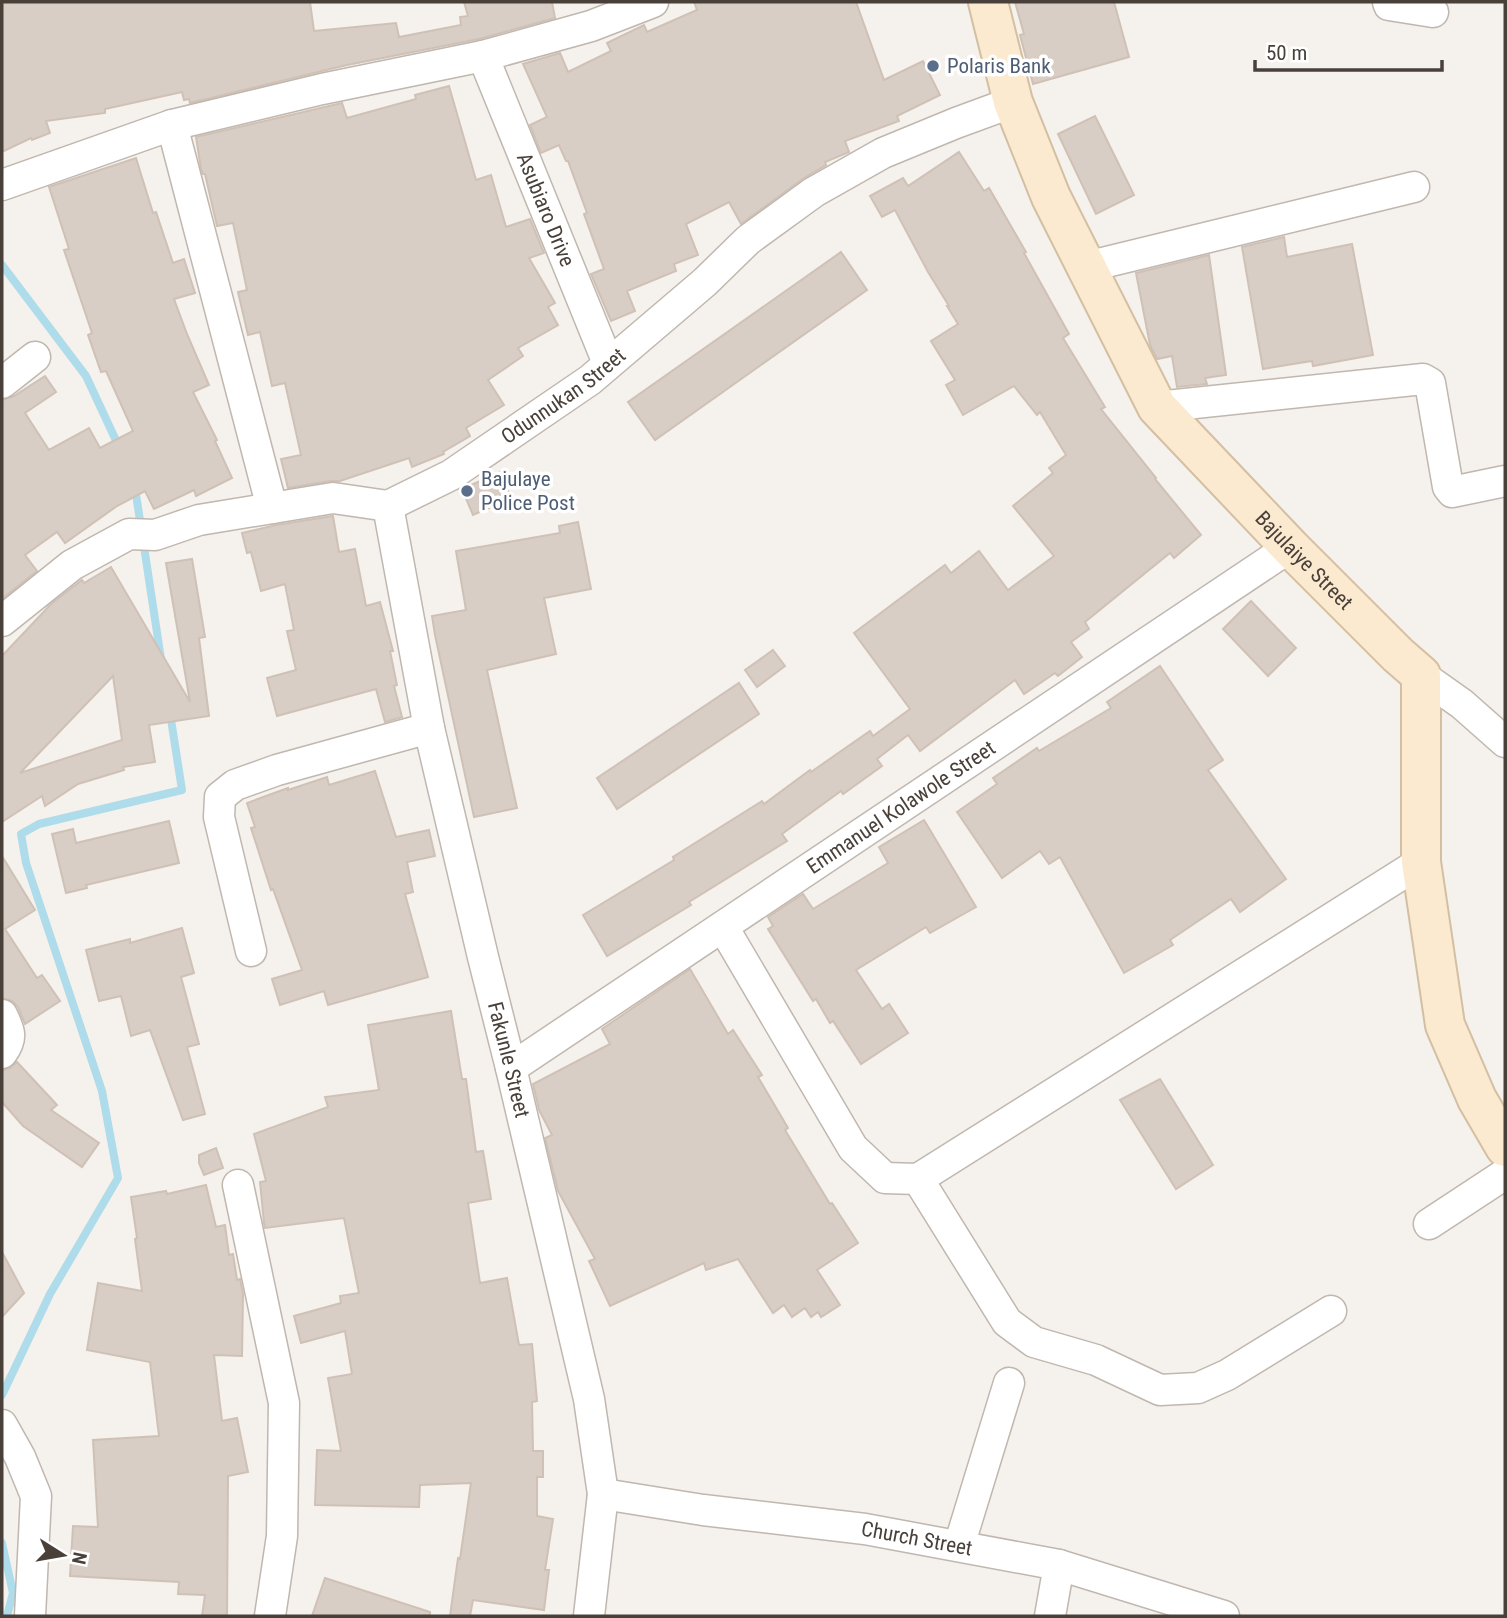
<svg xmlns="http://www.w3.org/2000/svg" width="1507" height="1618" viewBox="0 0 1507 1618" font-family="'Roboto Condensed',sans-serif">
<style>
.lines{fill:none;stroke-linecap:round;stroke-linejoin:round}
.stream{stroke:#aedceb;stroke-width:8}
.building{fill:#d8cec5;stroke:#d0c1b6;stroke-width:2;fill-rule:evenodd}
.street-casing{stroke:#c0b7af;stroke-width:33}
.secondary-casing{stroke:#d3bfa1;stroke-width:42}
.street{stroke:#fff;stroke-width:30}
.secondary{stroke:#fbead0;stroke-width:38}
.service-dot{fill:#5c6f8a;stroke:#fff;stroke-width:2.5}
.labels{text-anchor:middle;stroke-width:7;stroke-linejoin:round;paint-order:stroke}
.service-label{font-size:21px;fill:#4e5e75;stroke:#fff;text-anchor:start}
.street-label{font-size:21px;fill:#49403a;stroke:#fff}
</style>
<rect width="100%" height="100%" fill="#f5f1ec"/>
<g class="lines">
<g class="stream">
<path d="M 2,265 L 86,376 L 119,447"/>
<path d="M 135,488 L 141,527"/>
<path d="M 143,540 L 161,659"/>
<path d="M 2,1395 L 50,1294 L 118,1178 L 102,1091 L 26,863 L 21,834 L 39,824 L 182,790 L 170,713"/>
<path d="M 2,1543 L 13,1593 L 7,1616"/>
</g>
</g>
<g class="building">
<path d="M 2,2 L 310,2 L 314,31 L 396,23 L 399,37 L 461,25 L 460,17 L 468,16 L 464,2 L 552,2 L 555,18 L 479,39 L 347,65 L 190,103 L 189,99 L 184,100 L 182,92 L 105,109 L 105,113 L 46,121 L 50,133 L 32,140 L 31,138 L 2,152 Z"/>
<path d="M 694,2 L 856,2 L 884,80 L 923,61 L 940,95 L 897,116 L 899,121 L 845,141 L 849,152 L 825,162 L 826,165 L 804,178 L 741,224 L 729,202 L 686,224 L 698,255 L 674,264 L 676,271 L 627,291 L 635,311 L 611,321 L 591,274 L 604,269 L 584,214 L 587,213 L 568,161 L 566,161 L 559,145 L 541,153 L 530,125 L 547,117 L 523,64 L 560,53 L 568,72 L 611,51 L 607,43 L 644,25 L 647,32 L 697,10 Z"/>
<path d="M 1015,2 L 1114,2 L 1129,57 L 1033,84 L 1020,35 L 1024,34 Z"/>
<path d="M 449,86 L 476,180 L 491,175 L 506,227 L 530,219 L 544,253 L 529,258 L 555,303 L 548,307 L 558,325 L 518,348 L 523,356 L 488,380 L 504,405 L 466,428 L 470,436 L 443,452 L 444,454 L 412,467 L 409,458 L 340,481 L 330,481 L 288,488 L 281,459 L 301,455 L 285,383 L 272,386 L 260,332 L 248,335 L 238,292 L 247,290 L 233,223 L 217,226 L 205,174 L 203,174 L 201,169 L 196,137 L 342,103 L 347,118 L 416,99 L 415,95 Z"/>
<path d="M 1095,116 L 1134,195 L 1096,214 L 1058,134 Z"/>
<path d="M 959,152 L 984,191 L 989,188 L 1026,252 L 1024,253 L 1069,334 L 1063,338 L 1105,407 L 1101,409 L 1156,478 L 1155,479 L 1201,535 L 1174,558 L 1170,553 L 1085,622 L 1089,629 L 1071,642 L 1082,657 L 1058,676 L 1055,673 L 1024,694 L 1015,680 L 920,751 L 908,735 L 877,759 L 882,766 L 843,794 L 841,791 L 782,834 L 787,841 L 689,902 L 691,905 L 607,956 L 583,915 L 674,860 L 673,857 L 762,801 L 764,804 L 810,770 L 811,772 L 870,731 L 873,736 L 910,709 L 854,633 L 945,565 L 951,573 L 979,551 L 1008,590 L 1054,556 L 1013,506 L 1053,473 L 1049,468 L 1066,455 L 1040,412 L 1037,415 L 1014,386 L 963,415 L 946,385 L 955,380 L 931,341 L 958,324 L 947,306 L 949,306 L 928,272 L 895,210 L 882,217 L 870,196 L 903,178 L 908,186 Z"/>
<path d="M 136,158 L 153,213 L 156,212 L 173,263 L 184,259 L 195,293 L 174,299 L 187,334 L 209,385 L 193,392 L 217,440 L 215,441 L 232,478 L 196,496 L 194,490 L 154,509 L 145,491 L 117,506 L 65,543 L 57,532 L 25,555 L 37,571 L 2,599 L 2,400 L 14,396 L 45,376 L 56,392 L 25,413 L 49,450 L 89,428 L 100,448 L 133,431 L 106,371 L 101,372 L 88,335 L 92,333 L 64,250 L 69,249 L 49,187 Z"/>
<path d="M 1284,237 L 1287,257 L 1352,244 L 1373,355 L 1313,366 L 1312,361 L 1263,369 L 1242,247 Z"/>
<path d="M 841,252 L 867,290 L 655,440 L 628,402 Z"/>
<path d="M 1209,255 L 1226,375 L 1205,378 L 1207,384 L 1177,387 L 1172,356 L 1157,359 L 1150,345 L 1136,273 Z"/>
<path d="M 500,472 L 511,498 L 473,515 L 462,489 Z"/>
<path d="M 333,516 L 339,552 L 355,549 L 366,606 L 380,602 L 393,651 L 390,651 L 397,685 L 394,686 L 402,717 L 385,722 L 376,689 L 277,716 L 267,678 L 296,670 L 287,631 L 294,630 L 285,584 L 261,591 L 251,552 L 247,553 L 242,533 L 276,525 Z"/>
<path d="M 578,522 L 591,589 L 544,598 L 556,654 L 487,670 L 517,808 L 474,817 L 435,635 L 432,616 L 466,610 L 456,551 L 560,533 L 559,526 Z"/>
<path d="M 192,559 L 205,637 L 199,638 L 209,716 L 149,725 L 155,762 L 123,767 L 124,770 L 78,784 L 45,806 L 42,796 L 2,822 L 2,656 L 52,603 L 82,580 L 84,583 L 111,567 L 190,702 L 166,563 ZM 113,676 L 122,740 L 20,773 Z"/>
<path d="M 1251,601 L 1296,648 L 1268,676 L 1223,629 Z"/>
<path d="M 773,650 L 785,666 L 757,687 L 745,670 Z"/>
<path d="M 1160,666 L 1223,760 L 1208,770 L 1286,879 L 1240,912 L 1231,899 L 1170,940 L 1173,945 L 1124,973 L 1060,857 L 1049,864 L 1040,851 L 1002,878 L 957,812 L 997,784 L 993,778 L 1037,748 L 1039,751 L 1111,708 L 1107,702 Z"/>
<path d="M 739,683 L 759,714 L 617,809 L 597,778 Z"/>
<path d="M 375,771 L 396,837 L 429,830 L 435,856 L 407,862 L 413,892 L 405,894 L 428,977 L 328,1005 L 324,991 L 280,1005 L 272,979 L 302,970 L 273,889 L 271,890 L 251,828 L 255,827 L 247,803 L 288,788 L 288,790 L 327,777 L 329,785 Z"/>
<path d="M 924,820 L 976,907 L 930,933 L 926,927 L 856,970 L 882,1009 L 889,1004 L 908,1033 L 861,1064 L 833,1021 L 830,1023 L 816,999 L 813,1001 L 768,929 L 773,926 L 768,917 L 803,894 L 813,909 L 888,863 L 879,847 Z"/>
<path d="M 169,821 L 179,863 L 86,885 L 87,888 L 66,893 L 52,834 L 73,829 L 76,843 Z"/>
<path d="M 2,856 L 35,910 L 5,929 L 37,978 L 42,975 L 60,1001 L 25,1024 L 18,1007 L 12,1001 L 2,998 Z"/>
<path d="M 182,928 L 194,973 L 181,977 L 199,1044 L 187,1047 L 205,1114 L 183,1120 L 150,1030 L 131,1036 L 121,996 L 99,1001 L 86,950 L 130,939 L 130,943 Z"/>
<path d="M 690,969 L 728,1034 L 733,1030 L 762,1075 L 758,1077 L 788,1128 L 785,1130 L 830,1204 L 832,1203 L 858,1243 L 817,1270 L 840,1305 L 821,1317 L 818,1312 L 811,1317 L 805,1308 L 792,1317 L 784,1305 L 773,1313 L 738,1259 L 706,1270 L 704,1263 L 610,1306 L 589,1261 L 595,1259 L 558,1191 L 545,1138 L 552,1135 L 539,1110 L 533,1084 L 610,1044 L 602,1029 Z"/>
<path d="M 451,1011 L 462,1079 L 466,1079 L 476,1152 L 483,1151 L 491,1199 L 468,1203 L 480,1283 L 507,1278 L 519,1345 L 532,1344 L 537,1401 L 532,1402 L 533,1451 L 543,1451 L 543,1477 L 537,1477 L 537,1516 L 553,1519 L 545,1570 L 549,1570 L 544,1610 L 473,1600 L 470,1616 L 450,1616 L 458,1558 L 460,1559 L 471,1483 L 420,1485 L 419,1507 L 315,1505 L 317,1450 L 341,1451 L 328,1378 L 352,1374 L 345,1331 L 301,1343 L 294,1316 L 341,1303 L 340,1296 L 359,1293 L 344,1218 L 265,1228 L 264,1223 L 260,1182 L 266,1181 L 254,1134 L 328,1107 L 325,1097 L 379,1090 L 368,1025 Z"/>
<path d="M 17,1062 L 57,1105 L 51,1110 L 99,1143 L 82,1167 L 23,1126 L 2,1102 L 2,1070 L 10,1068 Z"/>
<path d="M 1160,1079 L 1213,1165 L 1176,1189 L 1120,1100 Z"/>
<path d="M 216,1148 L 223,1168 L 204,1175 L 199,1163 L 199,1155 Z"/>
<path d="M 206,1185 L 216,1227 L 225,1225 L 229,1255 L 233,1254 L 237,1280 L 240,1279 L 243,1294 L 242,1356 L 214,1355 L 222,1421 L 237,1418 L 248,1472 L 228,1476 L 227,1616 L 202,1616 L 205,1595 L 178,1594 L 179,1582 L 70,1576 L 73,1526 L 98,1527 L 93,1440 L 159,1436 L 150,1362 L 87,1350 L 98,1283 L 142,1291 L 135,1239 L 137,1238 L 131,1197 L 166,1191 L 167,1194 Z"/>
<path d="M 2,1252 L 24,1293 L 2,1317 Z"/>
<path d="M 325,1578 L 430,1612 L 430,1616 L 312,1616 Z"/>
</g>
<g class="lines">
<g class="street-casing">
<g id="street">
<path d="M 1388,2 L 1389,5 L 1433,12"/>
<path id="s1" d="M 483,56 L 608,363"/>
<path d="M 172,125 L 272,508"/>
<path d="M 2,185 L 172,125 L 322,89 L 483,56 L 591,26 L 653,2"/>
<path d="M 1086,267 L 1414,187"/>
<path d="M 2,383 L 35,357"/>
<path d="M 1157,407 L 1423,379 L 1430,383 L 1448,487 L 1452,492 L 1505,481"/>
<path id="s2" d="M 388,506 L 429,728 L 483,957 L 511,1068 L 589,1399 L 603,1494 L 589,1616"/>
<path id="s3" d="M 2,621 L 72,565 L 129,534 L 155,535 L 199,520 L 333,498 L 388,506 L 451,475 L 590,380 L 705,282 L 748,240 L 814,192 L 883,153 L 956,123 L 1013,102"/>
<path d="M 1421,675 L 1462,704 L 1505,742"/>
<path d="M 723,927 L 853,1148 L 885,1178 L 918,1179 L 1421,862"/>
<path d="M 251,951 L 219,817 L 220,797 L 235,785 L 277,770 L 429,728"/>
<path d="M 2,1015 C 10,1031 13,1038 2,1053"/>
<path id="s4" d="M 511,1068 L 1290,547"/>
<path d="M 918,1179 L 1007,1322 L 1034,1342 L 1096,1360 L 1160,1390 L 1198,1388 L 1227,1375 L 1331,1311"/>
<path d="M 238,1185 L 284,1403 L 282,1536 L 270,1616"/>
<path d="M 1429,1224 L 1505,1174"/>
<path d="M 2,1425 L 20,1457 L 36,1496 L 30,1616"/>
<path id="s5" d="M 603,1494 L 703,1510 L 865,1529 L 1059,1565 L 1224,1616"/>
<path d="M 959,1546 L 1009,1383"/>
<path d="M 1050,1616 L 1059,1565"/>
</g>
</g>
<g class="secondary-casing">
<g id="secondary">
<path id="s6" d="M 988,2 L 1013,102 L 1051,197 L 1157,407 L 1290,547 L 1398,655 L 1421,675 L 1421,862 L 1445,1025 L 1477,1099 L 1505,1147"/>
</g>
</g>
<use href="#street" class="street"/>
<use href="#secondary" class="secondary"/>
</g>
<g class="service-dot">
<circle cx="933" cy="66" r="7"/>
<circle cx="467" cy="491" r="7"/>
</g>
<g class="labels">
<g class="service-label">
<text x="947" y="73">Polaris Bank</text>
<text x="481" y="486">Bajulaye<tspan x="481" dy="24">Police Post</tspan></text>
</g>
<g class="street-label">
<text dy="7" stroke="none"><textPath href="#s1" startOffset="166">Asubiaro Drive</textPath></text>
<text dy="7" stroke="none"><textPath href="#s3" startOffset="626">Odunnukan Street</textPath></text>
<text dy="7" stroke="none"><textPath href="#s6" startOffset="653">Bajulaiye Street</textPath></text>
<text dy="7" stroke="none"><textPath href="#s4" startOffset="469">Emmanuel Kolawole Street</textPath></text>
<text dy="7" stroke="none"><textPath href="#s2" startOffset="567">Fakunle Street</textPath></text>
<text dy="7" stroke="none"><textPath href="#s5" startOffset="317">Church Street</textPath></text>
</g>
</g>
<rect width="1507" height="1618" fill="none" stroke="#49403a" stroke-width="7"/>
<g transform="translate(63 1555) rotate(101)" stroke="#ffffff" stroke-width="5" paint-order="stroke">
<path d="M0-5L12 26L0 18L-12 26Z" fill="#49403a"/>
<text y="-10" font-size="19" font-weight="bold" text-anchor="middle" fill="#49403a">N</text>
</g>
<path d="M1255 60v10h187v-10" fill="none" stroke="#49403a" stroke-width="3.5"/>
<text x="1266" y="60" font-size="21" fill="#49403a" stroke="#ffffff" stroke-width="5" paint-order="stroke">50 m</text>
</svg>
